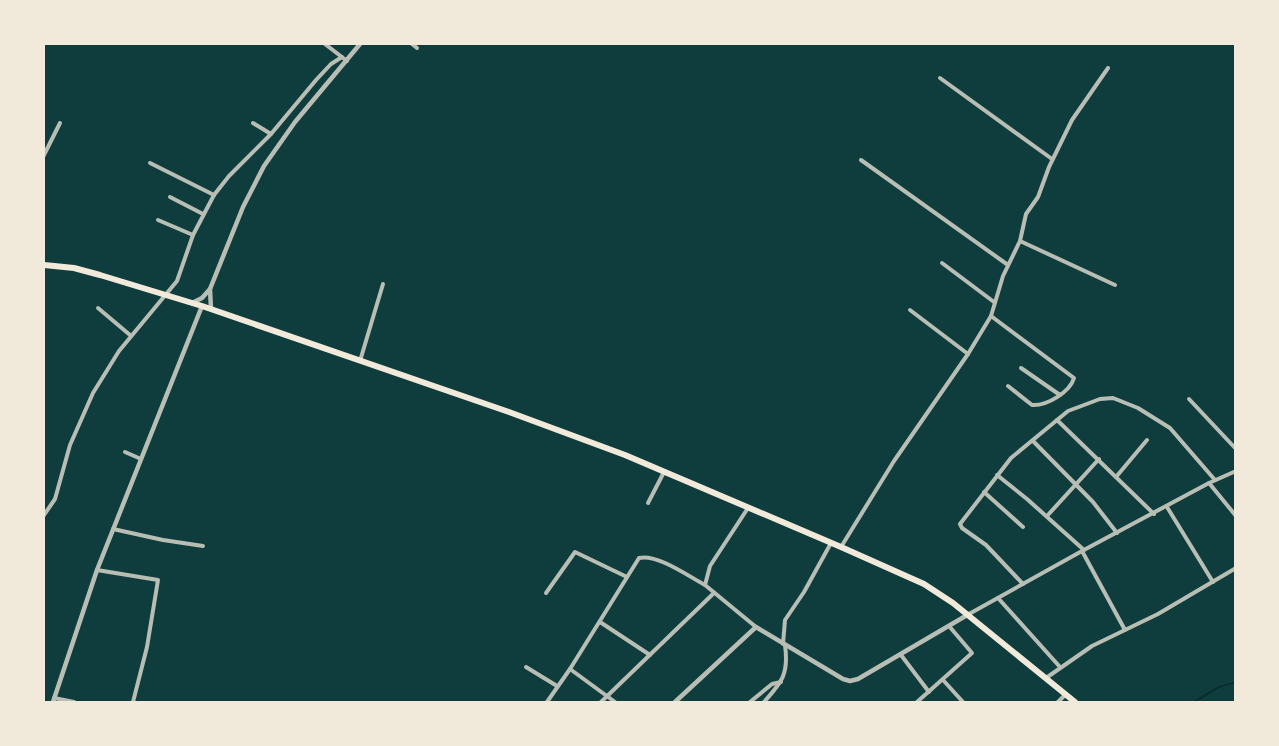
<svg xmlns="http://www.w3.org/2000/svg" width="1279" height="746" viewBox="0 0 1279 746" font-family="Inter,sans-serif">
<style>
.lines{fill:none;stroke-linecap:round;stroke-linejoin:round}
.stream{stroke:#0a2a2b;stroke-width:1.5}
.minor{stroke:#b8beb3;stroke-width:4}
.tertiary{stroke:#b8beb3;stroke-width:4.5}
.trunk{stroke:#f1e9da;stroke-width:6}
</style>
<rect width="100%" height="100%" fill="#0f3d3e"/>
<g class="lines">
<path class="stream" d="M 1194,702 L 1219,687 L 1236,682"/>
<g class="minor">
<path d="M 325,44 L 347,61"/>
<path d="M 412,44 L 417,48"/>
<path d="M 940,78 L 1052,159"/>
<path d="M 253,123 L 271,134"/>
<path d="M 44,155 L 60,123"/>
<path d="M 861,160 L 1008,265"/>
<path d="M 150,163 L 214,195"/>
<path d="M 170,197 L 203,214"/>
<path d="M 158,220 L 193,235"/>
<path d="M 1020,241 L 1115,285"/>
<path d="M 942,263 L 994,302"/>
<path d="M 98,308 L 130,335"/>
<path d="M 910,310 L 968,354"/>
<path d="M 991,316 L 1074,378 C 1070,392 1047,406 1032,405 L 1008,386"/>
<path d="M 360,361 L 383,284"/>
<path d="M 1021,368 L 1060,395"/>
<path d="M 1189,399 L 1236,449"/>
<path d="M 1057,420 L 1154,514"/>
<path d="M 1033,441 L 1093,502 L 1117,533"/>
<path d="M 125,452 L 141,459"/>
<path d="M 997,475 L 1027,499 L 1084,550"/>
<path d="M 1116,477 L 1147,440"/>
<path d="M 1209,483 L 1236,516"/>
<path d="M 984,492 L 1023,527"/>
<path d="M 648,503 L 664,472"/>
<path d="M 1167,507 L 1213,582"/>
<path d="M 748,508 L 710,566 L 705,585 L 756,627"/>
<path d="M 44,515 L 55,499 L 70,445 L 93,393 L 119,351 L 177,281 L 193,235 L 214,195 L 229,176 L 271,134 L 316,80 L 331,64 L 342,57"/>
<path d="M 1047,516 L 1099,459"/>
<path d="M 113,529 L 163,540 L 203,546"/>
<path d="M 841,547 L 894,461 L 968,354 L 991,316 L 1003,276 L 1020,241 L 1026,214 L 1038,197 L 1049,167 L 1072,120 L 1108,68"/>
<path d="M 1082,551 L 1125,630"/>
<path d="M 97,570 L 158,580 L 147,647 L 133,702"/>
<path d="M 1023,584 L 986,545 L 962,528 L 960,524 L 1011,458 L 1068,411 L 1100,399 L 1113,398 L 1138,408 L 1170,428 L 1215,480"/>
<path d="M 546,593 L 575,552 L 627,577"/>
<path d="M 998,598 L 1060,667"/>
<path d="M 969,614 L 1082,551 L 1209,483 L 1236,471"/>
<path d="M 600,622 L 650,655"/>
<path d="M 783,644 L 785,620 L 804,592 L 831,543"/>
<path d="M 901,655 L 929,692"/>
<path d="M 526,667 L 557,686"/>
<path d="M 570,669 L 615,702"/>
<path d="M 1046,678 L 1092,646 L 1158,614 L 1236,568"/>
<path d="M 943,680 L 963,702"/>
<path d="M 54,698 L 74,702"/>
<path d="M 547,702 L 570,669 L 639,558 C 658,554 688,576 705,585"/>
<path d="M 601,702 L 714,593"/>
<path d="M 750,702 L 772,684 L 781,682"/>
<path d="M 764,702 C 782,682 789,674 785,645"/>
<path d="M 917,702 L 972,653 L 949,626"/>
<path d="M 1058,702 L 1065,695"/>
</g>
<g class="tertiary">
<path d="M 192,303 L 202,298 L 210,289"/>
<path d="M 211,309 L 210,289 L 243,207 L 264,166 L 295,122 L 360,44"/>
<path d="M 53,702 L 97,570 L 202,306"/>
<path d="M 675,702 L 756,627 L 843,679 L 850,681 L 858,679 L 969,614"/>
</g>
<path class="trunk" d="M 44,265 L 74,268 L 100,275 L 202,306 L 509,412 L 625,455 L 841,547 L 924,584 L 953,603 L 1075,702"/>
</g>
<rect width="1279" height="746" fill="none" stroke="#f1e9da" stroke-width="90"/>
</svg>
